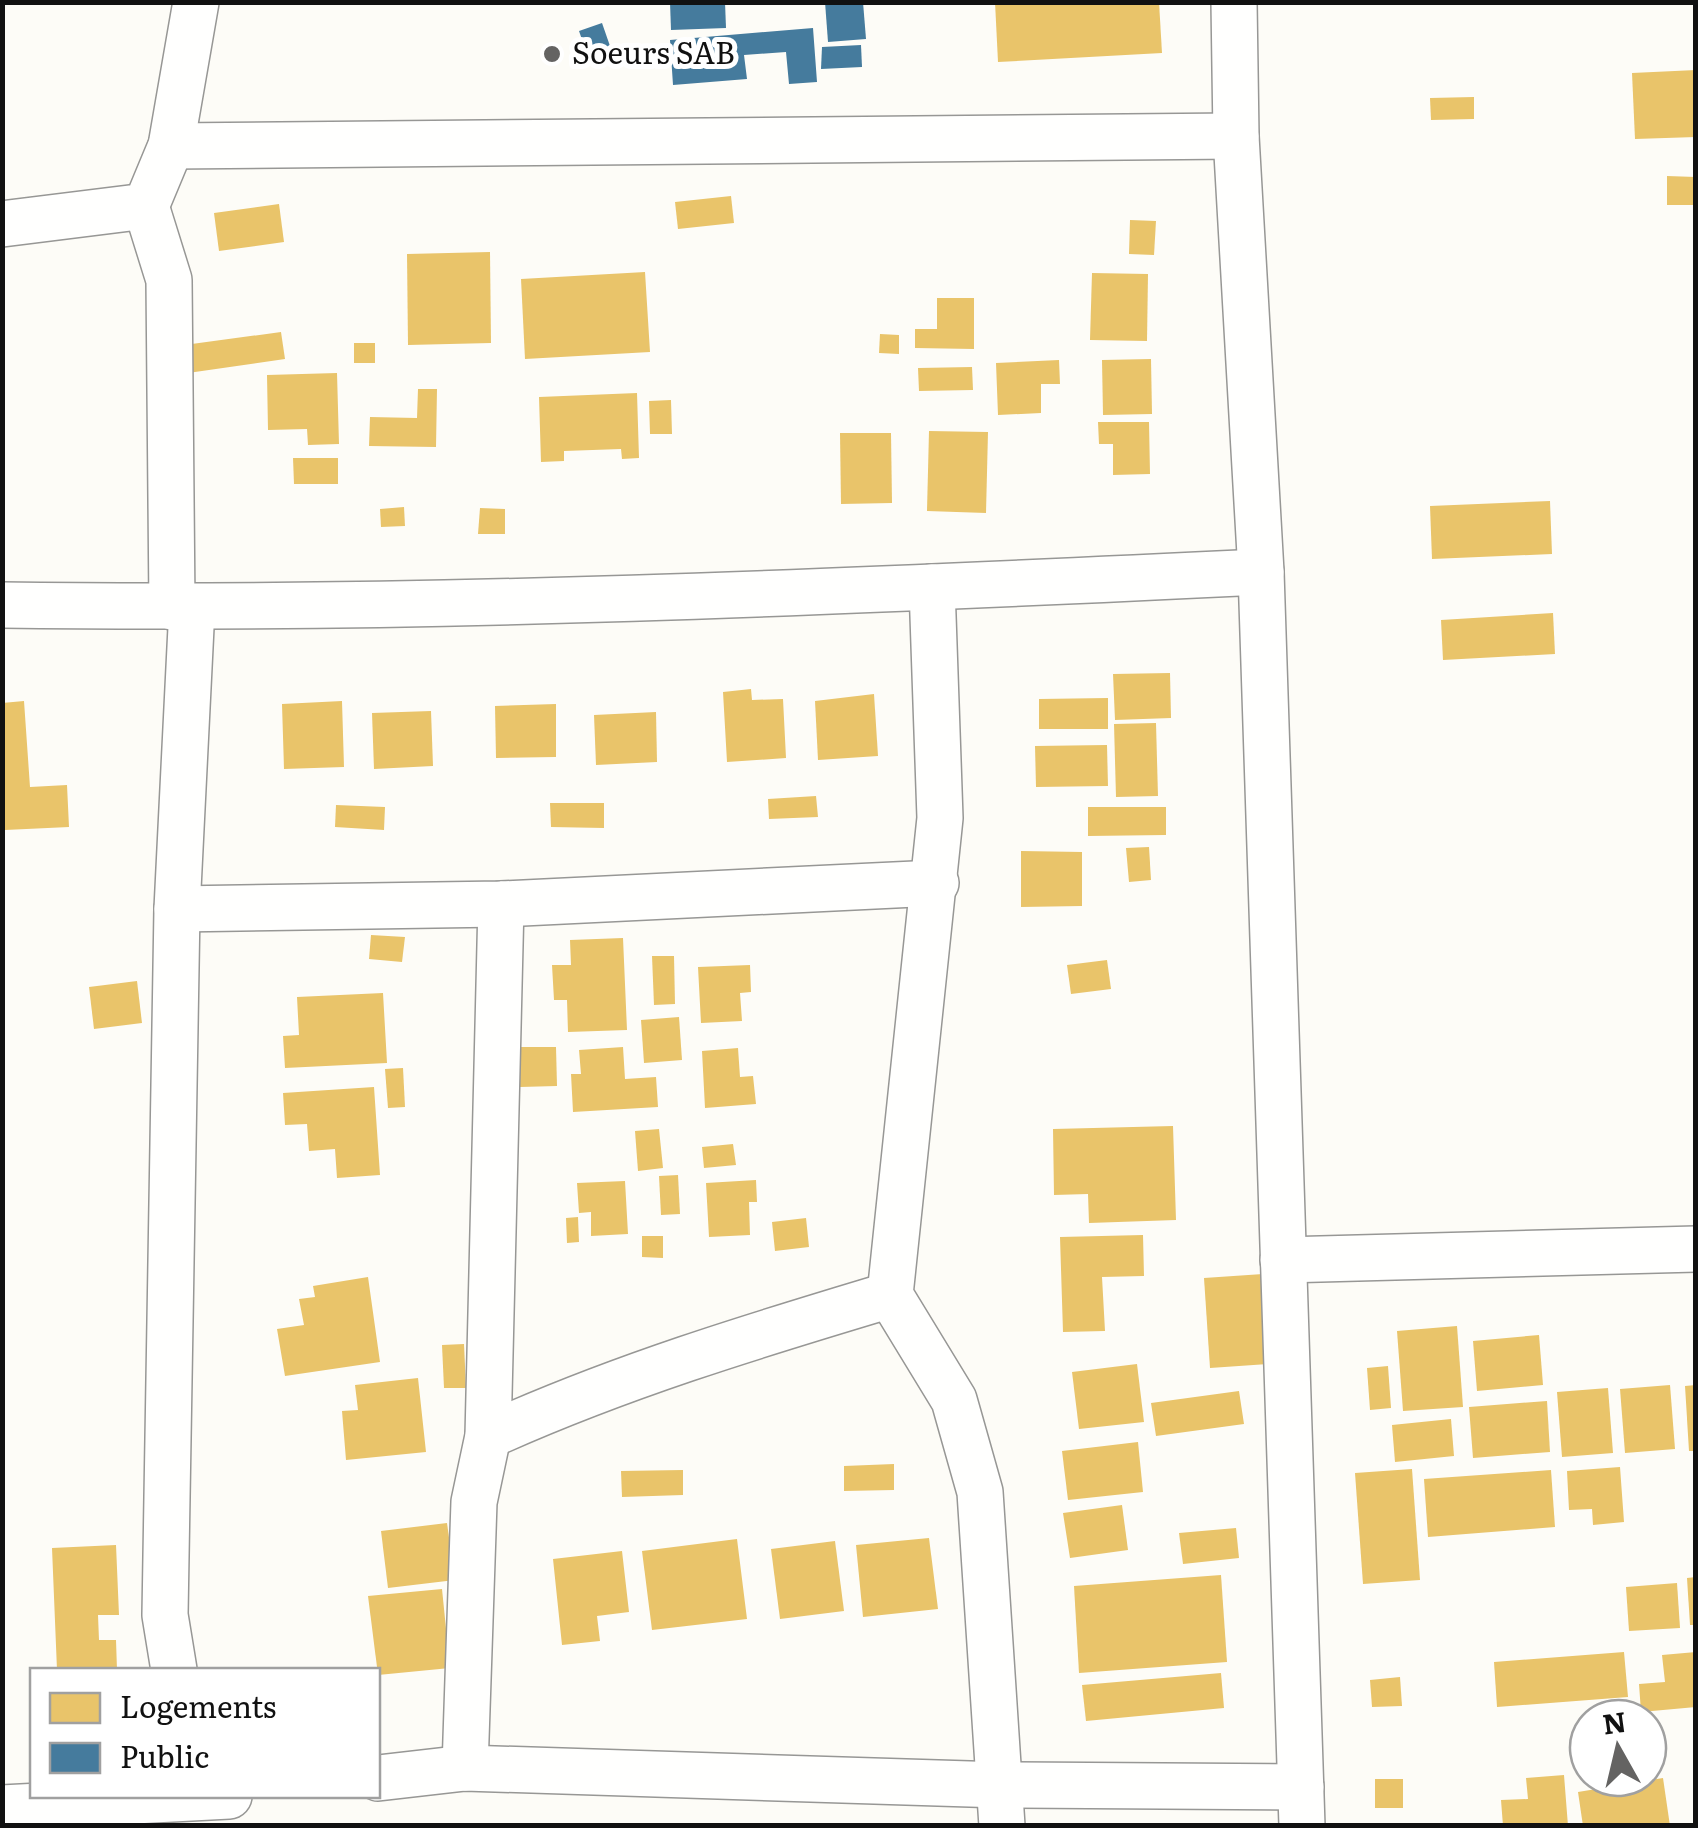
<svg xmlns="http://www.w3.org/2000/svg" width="1698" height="1828" viewBox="0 0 1698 1828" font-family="Literata,serif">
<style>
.homes{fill:#e9c46a}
.public{fill:#457b9d}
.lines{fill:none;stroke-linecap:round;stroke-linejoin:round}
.street-casing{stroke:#979795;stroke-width:48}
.street{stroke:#fffffe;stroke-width:45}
.poi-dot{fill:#646362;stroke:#fff;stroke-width:4}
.labels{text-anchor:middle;stroke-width:10;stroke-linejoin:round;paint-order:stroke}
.poi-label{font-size:30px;fill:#111;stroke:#fff;text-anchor:start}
</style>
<rect width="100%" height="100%" fill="#fdfcf7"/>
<g class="homes">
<path d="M 995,2 L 1159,2 L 1162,53 L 998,62 Z"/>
<path d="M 1696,70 L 1696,137 L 1635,139 L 1632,73 Z"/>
<path d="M 1474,97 L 1474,119 L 1431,120 L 1430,98 Z"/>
<path d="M 1667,176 L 1696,177 L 1696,205 L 1667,205 Z"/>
<path d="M 731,196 L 734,223 L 678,229 L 675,202 Z"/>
<path d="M 279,204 L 284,242 L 219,251 L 214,213 Z"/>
<path d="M 1130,220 L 1156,221 L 1154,255 L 1129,254 Z"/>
<path d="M 490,252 L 491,343 L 408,345 L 407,254 Z"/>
<path d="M 645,272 L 650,352 L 525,359 L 521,279 Z"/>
<path d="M 1092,273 L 1148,274 L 1147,341 L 1090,340 Z"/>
<path d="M 937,298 L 974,298 L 974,349 L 915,348 L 915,329 L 937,329 Z"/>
<path d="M 281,332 L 285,359 L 181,374 L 177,346 Z"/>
<path d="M 880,334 L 899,335 L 899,354 L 879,353 Z"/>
<rect x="354" y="343" width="21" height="20"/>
<path d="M 1151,359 L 1152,414 L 1103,415 L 1102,360 Z"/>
<path d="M 1059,360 L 1060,384 L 1041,384 L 1041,413 L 998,415 L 996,363 Z"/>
<path d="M 972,367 L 973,390 L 919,391 L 918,368 Z"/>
<path d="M 337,373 L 339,444 L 308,445 L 307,429 L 268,430 L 267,375 Z"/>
<path d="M 418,389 L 437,389 L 436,447 L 369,446 L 370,417 L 417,418 Z"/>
<path d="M 637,393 L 639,458 L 622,459 L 621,449 L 564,451 L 564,461 L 541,462 L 539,397 Z"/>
<path d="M 671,400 L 672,434 L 650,434 L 649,401 Z"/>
<path d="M 1098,422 L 1149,422 L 1150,474 L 1113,475 L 1113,444 L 1099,444 Z"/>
<path d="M 929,431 L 988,432 L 986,513 L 927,511 Z"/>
<path d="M 840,433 L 891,433 L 892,503 L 841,504 Z"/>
<path d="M 293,458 L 338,458 L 338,484 L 294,484 Z"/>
<path d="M 1550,501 L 1552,554 L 1432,559 L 1430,506 Z"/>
<path d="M 404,507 L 405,526 L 381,527 L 380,509 Z"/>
<path d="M 480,508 L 505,509 L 505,534 L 478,534 Z"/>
<path d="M 1553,613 L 1555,654 L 1443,660 L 1441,620 Z"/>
<path d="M 1170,673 L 1171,718 L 1115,720 L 1113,674 Z"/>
<path d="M 751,689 L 752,700 L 783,699 L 786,758 L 727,762 L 723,692 Z"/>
<path d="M 874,694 L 878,756 L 818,760 L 815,701 Z"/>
<path d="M 1108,698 L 1108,729 L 1039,729 L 1039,699 Z"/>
<path d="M 24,701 L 30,787 L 67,785 L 69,827 L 5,830 L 2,703 Z"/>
<path d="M 342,701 L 344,767 L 284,769 L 282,704 Z"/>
<path d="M 556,704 L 556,757 L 496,758 L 495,706 Z"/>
<path d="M 431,711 L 433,766 L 374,769 L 372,713 Z"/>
<path d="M 656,712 L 657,762 L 596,765 L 594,715 Z"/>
<path d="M 1156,723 L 1158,796 L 1116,797 L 1114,724 Z"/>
<path d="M 1107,745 L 1108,786 L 1036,787 L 1035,746 Z"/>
<path d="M 816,796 L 818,817 L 769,819 L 768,799 Z"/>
<path d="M 550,803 L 604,803 L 604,828 L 551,827 Z"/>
<path d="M 336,805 L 385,807 L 384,830 L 335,827 Z"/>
<path d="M 1088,807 L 1166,807 L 1166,835 L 1088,836 Z"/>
<path d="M 1149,847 L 1151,880 L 1129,882 L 1126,848 Z"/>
<path d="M 1021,851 L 1082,852 L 1082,906 L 1021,907 Z"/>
<path d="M 371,935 L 405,937 L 402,962 L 369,959 Z"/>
<path d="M 623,938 L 627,1030 L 568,1032 L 567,1000 L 554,1000 L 552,965 L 571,965 L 570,940 Z"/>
<path d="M 652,956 L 674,956 L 675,1004 L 654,1005 Z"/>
<path d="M 1107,960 L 1111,989 L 1071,994 L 1067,965 Z"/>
<path d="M 750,965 L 751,992 L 740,993 L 742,1021 L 701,1023 L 698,967 Z"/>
<path d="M 137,981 L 142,1023 L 94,1029 L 89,987 Z"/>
<path d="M 383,993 L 387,1063 L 285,1068 L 283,1036 L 299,1035 L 297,997 Z"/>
<path d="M 679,1017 L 682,1060 L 644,1063 L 641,1020 Z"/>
<path d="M 519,1047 L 556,1047 L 557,1086 L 520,1087 Z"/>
<path d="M 623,1047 L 625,1079 L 656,1077 L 658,1107 L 573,1112 L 571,1074 L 581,1074 L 579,1050 Z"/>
<path d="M 738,1048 L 740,1077 L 753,1076 L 756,1104 L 705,1108 L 702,1051 Z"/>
<path d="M 403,1068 L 405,1107 L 388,1108 L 385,1069 Z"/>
<path d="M 374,1087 L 380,1175 L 337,1178 L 335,1149 L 309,1151 L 307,1124 L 285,1125 L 283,1093 Z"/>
<path d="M 1173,1126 L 1176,1220 L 1089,1223 L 1088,1194 L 1054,1195 L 1053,1129 Z"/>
<path d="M 659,1129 L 663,1168 L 638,1171 L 635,1131 Z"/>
<path d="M 733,1144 L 736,1165 L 704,1168 L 702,1147 Z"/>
<path d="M 678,1175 L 680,1214 L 661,1215 L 659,1176 Z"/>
<path d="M 756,1180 L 757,1202 L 749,1202 L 750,1235 L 709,1237 L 706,1183 Z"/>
<path d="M 625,1181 L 628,1234 L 591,1236 L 591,1212 L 579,1213 L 577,1183 Z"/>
<path d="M 578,1217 L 579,1242 L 567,1243 L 566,1218 Z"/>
<path d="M 806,1218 L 809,1247 L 775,1251 L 772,1222 Z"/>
<path d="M 1143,1235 L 1144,1276 L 1102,1277 L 1105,1331 L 1063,1332 L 1060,1237 Z"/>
<path d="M 642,1236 L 663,1236 L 663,1258 L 642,1257 Z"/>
<path d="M 1263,1274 L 1268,1364 L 1210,1368 L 1204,1278 Z"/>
<path d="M 368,1277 L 380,1362 L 285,1376 L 277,1329 L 304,1325 L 299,1299 L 315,1297 L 313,1286 Z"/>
<path d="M 1457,1326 L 1463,1407 L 1403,1411 L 1397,1331 Z"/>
<path d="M 1539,1335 L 1543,1385 L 1477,1391 L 1473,1341 Z"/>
<path d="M 464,1344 L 466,1388 L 444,1388 L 442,1345 Z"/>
<path d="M 1137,1364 L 1144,1422 L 1079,1429 L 1072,1372 Z"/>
<path d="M 1388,1366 L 1391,1408 L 1370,1410 L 1367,1368 Z"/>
<path d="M 418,1378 L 426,1452 L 346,1460 L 342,1411 L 358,1410 L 355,1385 Z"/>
<path d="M 1670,1385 L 1675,1449 L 1625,1453 L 1620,1389 Z"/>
<path d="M 1696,1385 L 1696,1451 L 1689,1451 L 1685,1386 Z"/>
<path d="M 1608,1388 L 1613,1453 L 1562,1457 L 1557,1392 Z"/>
<path d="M 1239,1391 L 1244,1424 L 1156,1436 L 1151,1403 Z"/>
<path d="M 1547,1401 L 1550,1452 L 1473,1458 L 1469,1407 Z"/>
<path d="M 1451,1419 L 1454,1456 L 1395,1462 L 1392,1425 Z"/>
<path d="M 1138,1442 L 1143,1492 L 1068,1500 L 1062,1451 Z"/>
<path d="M 894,1464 L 894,1490 L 844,1491 L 844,1466 Z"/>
<path d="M 1620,1467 L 1624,1522 L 1593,1525 L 1592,1509 L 1569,1510 L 1567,1471 Z"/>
<path d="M 1412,1469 L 1420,1580 L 1363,1584 L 1355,1473 Z"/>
<path d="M 683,1470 L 683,1495 L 622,1497 L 621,1471 Z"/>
<path d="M 1551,1470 L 1555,1527 L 1428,1537 L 1424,1479 Z"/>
<path d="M 1122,1505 L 1128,1550 L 1070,1558 L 1063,1513 Z"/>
<path d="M 447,1523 L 455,1580 L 388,1588 L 381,1531 Z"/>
<path d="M 1236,1528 L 1239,1558 L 1183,1564 L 1179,1533 Z"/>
<path d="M 929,1538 L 938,1609 L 863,1617 L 856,1545 Z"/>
<path d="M 737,1539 L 747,1619 L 652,1630 L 642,1551 Z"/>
<path d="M 835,1541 L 844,1611 L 780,1619 L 771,1549 Z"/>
<path d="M 116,1545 L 119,1615 L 98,1615 L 99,1640 L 116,1640 L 117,1670 L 57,1670 L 52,1548 Z"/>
<path d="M 622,1551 L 629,1612 L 597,1616 L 600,1641 L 562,1645 L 553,1559 Z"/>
<path d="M 1221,1575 L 1227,1662 L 1079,1673 L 1074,1586 Z"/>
<path d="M 1696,1577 L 1696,1625 L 1690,1625 L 1687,1578 Z"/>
<path d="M 1677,1583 L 1680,1628 L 1629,1631 L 1626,1587 Z"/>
<path d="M 442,1589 L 450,1668 L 378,1675 L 368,1596 Z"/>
<path d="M 1624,1652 L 1628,1697 L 1497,1707 L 1494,1662 Z"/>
<path d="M 1696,1652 L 1696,1707 L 1641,1712 L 1639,1684 L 1665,1682 L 1662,1655 Z"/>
<path d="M 1221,1673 L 1224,1708 L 1086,1721 L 1082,1685 Z"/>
<path d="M 1400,1677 L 1402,1706 L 1372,1707 L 1370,1680 Z"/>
<path d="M 1564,1775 L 1568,1826 L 1503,1826 L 1501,1800 L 1528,1799 L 1526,1778 Z"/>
<path d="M 1663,1778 L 1670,1826 L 1583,1826 L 1578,1792 Z"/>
<rect x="1375" y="1779" width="28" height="29"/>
</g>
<g class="public">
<path d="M 670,2 L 725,2 L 726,28 L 671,30 Z"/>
<path d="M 825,2 L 863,2 L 866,39 L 828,42 Z"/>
<path d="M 602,23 L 610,46 L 587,54 L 579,31 Z"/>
<path d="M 813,28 L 817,82 L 789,84 L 786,52 L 744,55 L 747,79 L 673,85 L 670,40 Z"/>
<path d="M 861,45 L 862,67 L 821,69 L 822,47 Z"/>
</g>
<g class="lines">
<g class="street-casing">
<g id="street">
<path d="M 1234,2 L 1236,136 L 1261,572 L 1302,1826"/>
<path d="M 171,146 L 1236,136"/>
<path d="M 146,206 L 169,280 L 172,607"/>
<path d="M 2,224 L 146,206 L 171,146 L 196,2"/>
<path d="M 932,587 L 940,818 L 890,1295 L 954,1400 L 980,1492 L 1002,1826"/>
<path d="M 2,605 C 422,611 842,592 1261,572"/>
<path d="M 177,909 L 501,904 L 936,883"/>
<path d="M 1283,1260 L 1696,1249"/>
<path d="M 488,1436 C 618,1377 753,1336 890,1295"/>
<path d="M 174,1670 L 165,1615 L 177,909 L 192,607"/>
<path d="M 465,1768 L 474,1502 L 488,1436 L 501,904"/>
<path d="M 378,1778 L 465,1768 L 1002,1785 L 1301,1787"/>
<path d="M 2,1808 L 229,1796"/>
</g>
</g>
<use href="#street" class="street"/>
</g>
<circle class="poi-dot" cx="552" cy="54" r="10"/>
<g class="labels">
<g class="poi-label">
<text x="572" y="64">Soeurs SAB</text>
</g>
</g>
<rect width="1698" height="1828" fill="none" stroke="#111111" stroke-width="10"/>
<rect x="30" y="1668" width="350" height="130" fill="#ffffff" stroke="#a0a0a0" stroke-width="2.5"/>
<rect x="50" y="1693" width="50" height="30" fill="#e9c46a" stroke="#a0a0a0" stroke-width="2.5"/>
<text x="120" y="1718" font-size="30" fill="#111111">Logements</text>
<rect x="50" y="1743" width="50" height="30" fill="#457b9d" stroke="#a0a0a0" stroke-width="2.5"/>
<text x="120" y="1768" font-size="30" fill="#111111">Public</text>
<g transform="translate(1618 1748) rotate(352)"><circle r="48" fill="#ffffff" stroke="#a0a0a0" stroke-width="2.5"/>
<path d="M0-8L18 38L0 25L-18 38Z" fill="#646362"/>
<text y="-15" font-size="28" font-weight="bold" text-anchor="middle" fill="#111111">N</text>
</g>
</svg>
